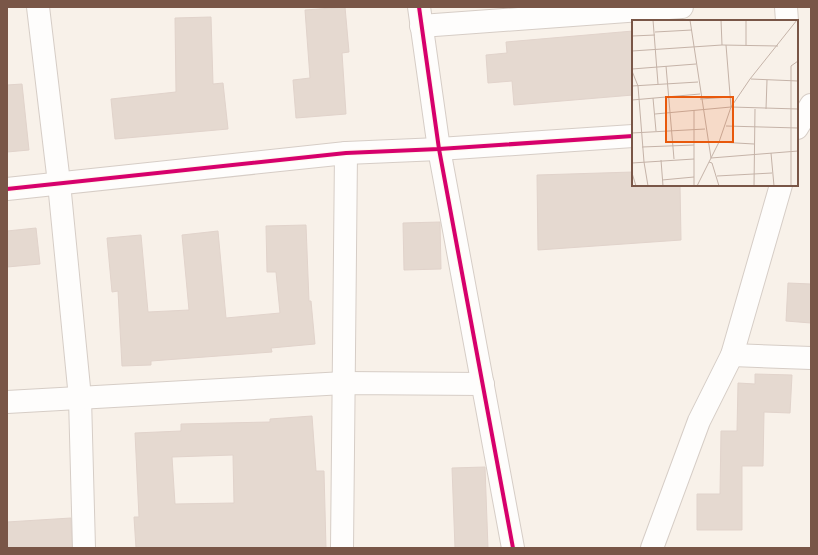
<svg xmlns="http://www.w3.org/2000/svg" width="818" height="555" viewBox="0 0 818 555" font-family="Quicksand,sans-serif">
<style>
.building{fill:#e5d9d0;stroke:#e1d3cb;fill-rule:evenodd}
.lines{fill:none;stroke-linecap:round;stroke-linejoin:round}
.minor-casing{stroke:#d6cdc6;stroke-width:24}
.tertiary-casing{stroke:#d6cdc6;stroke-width:24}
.minor{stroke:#fefdfc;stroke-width:22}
.tertiary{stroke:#fefdfc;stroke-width:22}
.cycleway-casing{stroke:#fff6eb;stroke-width:6}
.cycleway{stroke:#d6006c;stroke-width:4}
.inset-road{fill:none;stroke:#c5b3a8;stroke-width:1}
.view{fill:#e8590c;fill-opacity:0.15;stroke:#e8590c;stroke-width:2}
.inset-edge{fill:none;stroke:#795647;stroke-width:2}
</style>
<rect width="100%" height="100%" fill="#f8f1e9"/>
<g class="building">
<path d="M 345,7 L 349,52 L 342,53 L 346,114 L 296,118 L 293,80 L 310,78 L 305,10 Z"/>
<path d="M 211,17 L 213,84 L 223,83 L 228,129 L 115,139 L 111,99 L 176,92 L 175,18 Z"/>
<path d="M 633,31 L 633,95 L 514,105 L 512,81 L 488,83 L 486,55 L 507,53 L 506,42 Z"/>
<path d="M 22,84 L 29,150 L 7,152 L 7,85 Z"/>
<path d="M 633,172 L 633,185 L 680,185 L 681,240 L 538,250 L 537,175 Z"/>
<path d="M 440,222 L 441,269 L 404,270 L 403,223 Z"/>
<path d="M 306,225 L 309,301 L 311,301 L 315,344 L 271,348 L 272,352 L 151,361 L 151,365 L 122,366 L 118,291 L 112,292 L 107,238 L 141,235 L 148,312 L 189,310 L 182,235 L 218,231 L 226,318 L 280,313 L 276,272 L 267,272 L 266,226 Z"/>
<path d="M 36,228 L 40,264 L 7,267 L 7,231 Z"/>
<path d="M 788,283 L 811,284 L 811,323 L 786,321 Z"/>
<path d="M 755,374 L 792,375 L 790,413 L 764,412 L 763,466 L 742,466 L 742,530 L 697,530 L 697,494 L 720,494 L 721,431 L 737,431 L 738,383 L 755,384 Z"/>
<path d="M 312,416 L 316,471 L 324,471 L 326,548 L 136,548 L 134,517 L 139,517 L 135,433 L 181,431 L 181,424 L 270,422 L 270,419 ZM 233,455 L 234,503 L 175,504 L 172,457 Z"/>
<path d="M 485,467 L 488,548 L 455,548 L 452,468 Z"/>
<path d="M 71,518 L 72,548 L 7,548 L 7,522 Z"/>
</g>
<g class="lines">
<g class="minor-casing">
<g id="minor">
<path d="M 38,7 L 59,183 L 80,398 L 84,548"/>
<path d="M 786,7 L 787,21"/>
<path d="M 421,26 L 682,7"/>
<path d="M 7,189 L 346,153 L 439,149 L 633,136"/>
<path d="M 732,355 L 811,358"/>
<path d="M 7,402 L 344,383 L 483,384"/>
<path d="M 342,548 L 346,153"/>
</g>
</g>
<g class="tertiary-casing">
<g id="tertiary">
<path d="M 419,7 L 439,149 L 513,548"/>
<path d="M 797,128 L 811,105"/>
<path d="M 652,548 L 699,421 L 732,355 L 781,185"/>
</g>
</g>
<use href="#minor" class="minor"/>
<use href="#tertiary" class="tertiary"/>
<g class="cycleway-casing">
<g id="cycleway">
<path d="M 419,7 L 439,149 L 513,548"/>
<path d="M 7,189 L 346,153 L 439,149 L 633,136"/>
</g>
</g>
<use href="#cycleway" class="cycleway"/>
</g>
<g transform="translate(632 20)">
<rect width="166" height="166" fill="#f8f1e9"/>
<path class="inset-road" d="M 21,0 L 26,64M 58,0 L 79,138 L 166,131M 89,0 L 90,25M 23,12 L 60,10M 0,16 L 23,15M 94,25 L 99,87M 114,26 L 114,0M 0,31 L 90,25 L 146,26M 34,46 L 42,139M 0,49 L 64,44M 0,51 L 6,66 L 12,142 L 16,166M 119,59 L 166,61M 0,66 L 66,62M 21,78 L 24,111M 68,79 L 98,77M 0,80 L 68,74M 134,89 L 135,60M 23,94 L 99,87 L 166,89M 94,106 L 166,108M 0,113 L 73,109M 87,122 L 122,124M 10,127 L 62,125M 139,133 L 142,166M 29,140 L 31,166M 77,142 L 80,143 L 87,166M 0,143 L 62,139M 0,153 L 4,166M 85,156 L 140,153M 30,160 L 62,157M 62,166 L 62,90M 65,166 L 87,122 L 99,87 L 118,59 L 165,0M 122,166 L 123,89M 159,166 L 159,46 L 166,41"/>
<path class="view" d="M 34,77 L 101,77 L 101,122 L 34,122 Z"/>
<rect width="166" height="166" class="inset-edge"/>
</g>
<rect width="818" height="555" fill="none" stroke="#795647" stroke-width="16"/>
</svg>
